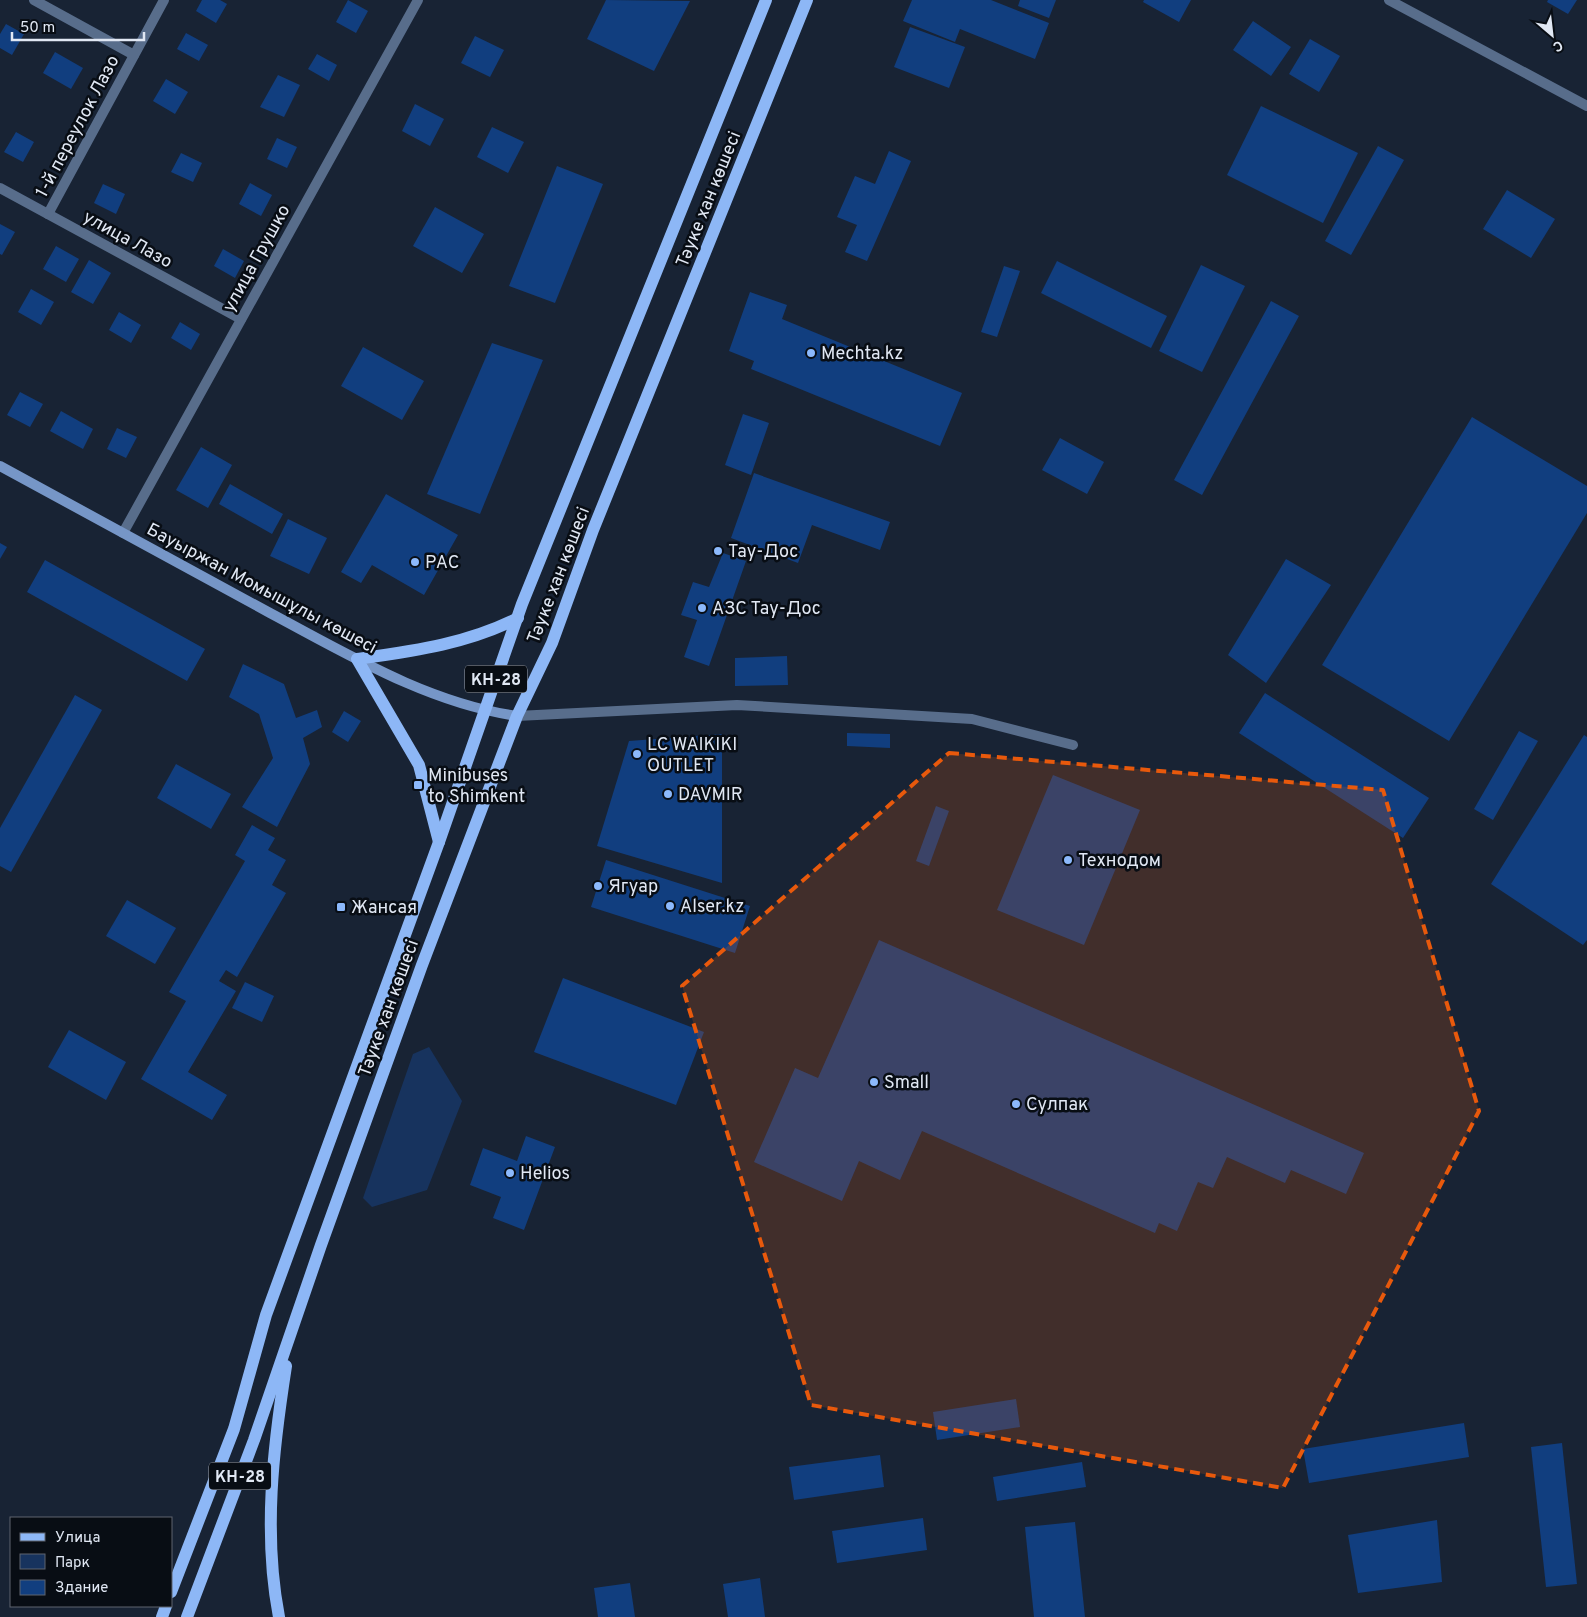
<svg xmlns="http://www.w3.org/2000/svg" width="1587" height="1617" viewBox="0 0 1587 1617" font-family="Overpass,sans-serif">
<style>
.green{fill:#17335e}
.building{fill:#113e7f}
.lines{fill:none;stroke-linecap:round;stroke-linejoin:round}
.street{stroke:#586d8b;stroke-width:10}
.secondary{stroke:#7696c7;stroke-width:10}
.primary{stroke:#8db7f6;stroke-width:12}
.marked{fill:#e8590c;fill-opacity:0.2;stroke:#e8590c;stroke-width:4;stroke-dasharray:10 6;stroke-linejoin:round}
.poi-dot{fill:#8cb9fc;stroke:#080d14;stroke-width:2}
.labels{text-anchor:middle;stroke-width:5;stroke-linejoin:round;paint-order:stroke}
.shield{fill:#080d14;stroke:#a0a6b1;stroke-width:1}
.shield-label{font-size:16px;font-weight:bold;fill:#e1e8f4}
.street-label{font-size:18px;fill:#e1e8f4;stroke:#080d14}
.poi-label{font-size:18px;fill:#e1e8f4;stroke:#080d14;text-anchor:start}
</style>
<rect width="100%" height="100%" fill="#182334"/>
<path class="green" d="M 429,1047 L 462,1101 L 427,1190 L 372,1207 L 363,1198 L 413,1054 Z"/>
<g class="building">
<path d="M 202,0 L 220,0 L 227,4 L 216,23 L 196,11 Z"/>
<path d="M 348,0 L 368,11 L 356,33 L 336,22 Z"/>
<path d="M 606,0 L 690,1 L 654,71 L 587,39 Z"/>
<path d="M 912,0 L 991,0 L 1049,23 L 1035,59 L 960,29 L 955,42 L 903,21 Z"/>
<path d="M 1020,0 L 1056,0 L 1049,18 L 1018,6 Z"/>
<path d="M 1144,0 L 1191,0 L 1179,22 L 1143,2 Z"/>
<path d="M 1548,0 L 1577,0 L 1568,14 L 1547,2 Z"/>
<path d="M 1253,21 L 1291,47 L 1271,76 L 1233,50 Z"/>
<path d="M 6,24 L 24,34 L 12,55 L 0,48 L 0,34 Z"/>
<path d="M 910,27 L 965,47 L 949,88 L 894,67 Z"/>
<path d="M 186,33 L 208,45 L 199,61 L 177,49 Z"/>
<path d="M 475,36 L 504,50 L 490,77 L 461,63 Z"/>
<path d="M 1310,39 L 1340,56 L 1319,92 L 1289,74 Z"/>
<path d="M 55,52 L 83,68 L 71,89 L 43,73 Z"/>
<path d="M 317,54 L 337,65 L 329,81 L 308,69 Z"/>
<path d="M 278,75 L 300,85 L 284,117 L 260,107 Z"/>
<path d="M 166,79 L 188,92 L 175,114 L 153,101 Z"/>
<path d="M 415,104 L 444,119 L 430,146 L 402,131 Z"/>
<path d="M 1261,106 L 1358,153 L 1323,223 L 1227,175 Z"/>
<path d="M 492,127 L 524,142 L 508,173 L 477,157 Z"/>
<path d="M 16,132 L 34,142 L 23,162 L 4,152 Z"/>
<path d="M 277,138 L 297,147 L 287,168 L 267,159 Z"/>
<path d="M 1378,146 L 1404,160 L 1351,255 L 1325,241 Z"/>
<path d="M 889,151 L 911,161 L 867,261 L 845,252 L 857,225 L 837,217 L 855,176 L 875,184 Z"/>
<path d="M 181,153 L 202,163 L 193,182 L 171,172 Z"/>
<path d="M 557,166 L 603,184 L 555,303 L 509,286 Z"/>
<path d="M 250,183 L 272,195 L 261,216 L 239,204 Z"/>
<path d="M 103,184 L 125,194 L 116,214 L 94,203 Z"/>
<path d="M 1507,190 L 1555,219 L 1531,258 L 1483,229 Z"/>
<path d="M 435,207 L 484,234 L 462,273 L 413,246 Z"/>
<path d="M 0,224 L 15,232 L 2,255 L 0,254 Z"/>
<path d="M 56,246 L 79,259 L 66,282 L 43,269 Z"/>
<path d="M 223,249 L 244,261 L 235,278 L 214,266 Z"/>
<path d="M 89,260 L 111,273 L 93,304 L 71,292 Z"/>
<path d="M 1057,261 L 1167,316 L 1151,348 L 1041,293 Z"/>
<path d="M 1201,265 L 1245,286 L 1202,372 L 1159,351 Z"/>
<path d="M 1004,266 L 1020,271 L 997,337 L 981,332 Z"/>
<path d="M 31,289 L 54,302 L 41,325 L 18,312 Z"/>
<path d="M 750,292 L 787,305 L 782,319 L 962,393 L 940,446 L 751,369 L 754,361 L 729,351 Z"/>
<path d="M 1271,301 L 1299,316 L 1202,495 L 1174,480 Z"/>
<path d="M 119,312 L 141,325 L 131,343 L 109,330 Z"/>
<path d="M 180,322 L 200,334 L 191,350 L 171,338 Z"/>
<path d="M 492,343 L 543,360 L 480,514 L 427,494 Z"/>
<path d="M 363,347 L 424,381 L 402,420 L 341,386 Z"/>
<path d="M 20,392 L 43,404 L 30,427 L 7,415 Z"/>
<path d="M 61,411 L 93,429 L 83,449 L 50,431 Z"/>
<path d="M 743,414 L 769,423 L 751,475 L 725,465 Z"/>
<path d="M 1472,417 L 1587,486 L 1587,513 L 1449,741 L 1322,665 Z"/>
<path d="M 117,428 L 137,437 L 126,458 L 107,449 Z"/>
<path d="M 1060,438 L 1104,462 L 1087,494 L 1042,470 Z"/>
<path d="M 201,447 L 232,465 L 208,508 L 176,490 Z"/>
<path d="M 754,473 L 890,522 L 880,550 L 812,525 L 798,563 L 731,538 Z"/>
<path d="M 230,484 L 283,514 L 272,534 L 219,504 Z"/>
<path d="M 386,494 L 458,535 L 424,595 L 372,565 L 361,583 L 341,572 Z"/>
<path d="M 288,519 L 327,538 L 309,574 L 270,556 Z"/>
<path d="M 0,543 L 7,547 L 0,559 Z"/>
<path d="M 723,553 L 746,561 L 709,666 L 684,657 L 697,620 L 681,615 L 693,582 L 709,587 Z"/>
<path d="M 1286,559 L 1331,585 L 1266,683 L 1228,655 Z"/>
<path d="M 45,560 L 205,649 L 187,681 L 27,592 Z"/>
<path d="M 787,656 L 788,685 L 735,686 L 735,658 Z"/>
<path d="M 243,664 L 284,684 L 296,718 L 317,710 L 322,727 L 303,738 L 310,764 L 277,827 L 242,807 L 273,758 L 259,714 L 229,697 Z"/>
<path d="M 1265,693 L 1429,798 L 1403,838 L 1239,733 Z"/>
<path d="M 75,695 L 102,710 L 11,872 L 0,866 L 0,828 Z"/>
<path d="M 344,711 L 361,721 L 348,742 L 332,732 Z"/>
<path d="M 1519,731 L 1538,741 L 1493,820 L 1474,809 Z"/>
<path d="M 847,733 L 890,734 L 890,748 L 847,746 Z"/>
<path d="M 722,734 L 722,883 L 597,846 L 629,741 Z"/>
<path d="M 1584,735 L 1587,737 L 1587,940 L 1583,945 L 1491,884 Z"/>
<path d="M 176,764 L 231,794 L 211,829 L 157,798 Z"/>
<path d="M 1053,775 L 1140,810 L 1084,945 L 997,910 Z"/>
<path d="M 936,806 L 949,811 L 929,866 L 916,861 Z"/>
<path d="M 252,825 L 275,838 L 268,850 L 286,860 L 272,885 L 286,893 L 237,977 L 226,970 L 219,981 L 236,991 L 188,1072 L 227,1095 L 212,1120 L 141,1079 L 186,1001 L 169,992 L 245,861 L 235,855 Z"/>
<path d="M 606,860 L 750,906 L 735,953 L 591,907 Z"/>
<path d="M 127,900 L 176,928 L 155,964 L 106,936 Z"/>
<path d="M 879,940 L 1364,1153 L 1346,1194 L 1291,1170 L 1285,1183 L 1227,1157 L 1213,1188 L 1198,1182 L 1177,1231 L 1159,1223 L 1155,1233 L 922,1131 L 900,1180 L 859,1161 L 842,1201 L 754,1162 L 795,1068 L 818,1078 Z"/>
<path d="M 563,978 L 704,1032 L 676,1105 L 534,1052 Z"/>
<path d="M 245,982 L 274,996 L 262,1022 L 232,1008 Z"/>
<path d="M 69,1030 L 126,1062 L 106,1100 L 48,1067 Z"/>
<path d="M 526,1136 L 555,1147 L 524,1230 L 493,1218 L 501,1197 L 470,1185 L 483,1148 L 517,1161 Z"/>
<path d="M 1016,1399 L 1020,1427 L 937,1440 L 933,1412 Z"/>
<path d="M 1464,1423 L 1469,1457 L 1309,1483 L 1303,1449 Z"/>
<path d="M 1562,1443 L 1577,1584 L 1546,1587 L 1531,1447 Z"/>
<path d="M 880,1455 L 884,1487 L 794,1500 L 789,1467 Z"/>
<path d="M 1082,1462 L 1086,1487 L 997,1501 L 993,1477 Z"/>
<path d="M 923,1518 L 927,1550 L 837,1563 L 832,1531 Z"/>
<path d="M 1437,1520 L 1442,1582 L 1358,1593 L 1348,1535 Z"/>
<path d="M 1075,1522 L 1085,1617 L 1034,1617 L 1025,1527 Z"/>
<path d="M 760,1578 L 765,1617 L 728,1617 L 723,1584 Z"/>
<path d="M 630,1583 L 635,1617 L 598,1617 L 594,1588 Z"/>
</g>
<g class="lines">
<g class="street">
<path d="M 34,0 L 134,55"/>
<path d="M 1389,0 L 1587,106"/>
<path d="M 0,188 L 241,319"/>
<path d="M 48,214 L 164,0"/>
<path d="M 123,533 L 418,0"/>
<path d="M 517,716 L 737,705 L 972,719 L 1073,745"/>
</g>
<path class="secondary" d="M 0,466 C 90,515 180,564 270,613 C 349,655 428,703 517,716"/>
<g class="primary">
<path d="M 439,842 L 419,765 L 357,659 C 413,651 467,644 518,618"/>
<path d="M 171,1592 L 234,1429 L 266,1315 L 439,842 L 522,604 L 766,0"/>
<path d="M 162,1617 L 166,1606"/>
<path d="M 187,1617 L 254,1440 L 321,1245 L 422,965 L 517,716 L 552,643 L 593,530 L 807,0"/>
<path d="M 279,1617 C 263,1534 273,1449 286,1366"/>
</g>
</g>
<path class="marked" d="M 949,753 L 1383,790 L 1479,1111 L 1283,1488 L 811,1405 L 682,986 Z"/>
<g class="poi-dot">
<circle cx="811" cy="353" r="5"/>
<circle cx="718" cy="551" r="5"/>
<circle cx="415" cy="562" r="5"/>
<circle cx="702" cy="608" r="5"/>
<circle cx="637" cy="754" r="5"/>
<rect x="413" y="780" width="10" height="10" rx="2.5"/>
<circle cx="668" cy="794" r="5"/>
<circle cx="1068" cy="860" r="5"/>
<circle cx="598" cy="886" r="5"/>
<circle cx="670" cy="906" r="5"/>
<rect x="336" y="902" width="10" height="10" rx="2.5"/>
<circle cx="874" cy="1082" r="5"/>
<circle cx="1016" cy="1104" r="5"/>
<circle cx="510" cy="1173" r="5"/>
</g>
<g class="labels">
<g class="shield">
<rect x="465" y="665.5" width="62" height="27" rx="4"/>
<rect x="209" y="1462.5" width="62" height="27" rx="4"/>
</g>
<g class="shield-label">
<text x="496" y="685">КН-28</text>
<text x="240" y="1482">КН-28</text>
</g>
<g class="street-label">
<text transform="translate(77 126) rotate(-62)" y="6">1-й переулок Лазо</text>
<text transform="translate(708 199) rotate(-68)" y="6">Тәуке хан көшесі</text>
<text transform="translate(128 239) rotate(29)" y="6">улица Лазо</text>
<text transform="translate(256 258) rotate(-61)" y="6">улица Грушко</text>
<text transform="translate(558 575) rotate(-69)" y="6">Тәуке хан көшесі</text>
<text transform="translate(262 588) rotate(28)" y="6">Бауыржан Момышұлы көшесі</text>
<text transform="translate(388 1008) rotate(-70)" y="6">Тәуке хан көшесі</text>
</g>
<g class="poi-label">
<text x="821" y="359">Mechta.kz</text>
<text x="728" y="557">Тау-Дос</text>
<text x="425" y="568">РАС</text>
<text x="712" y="614">АЗС Тау-Дос</text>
<text x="647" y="750">LC WAIKIKI<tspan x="647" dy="21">OUTLET</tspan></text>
<text x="428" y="781">Minibuses<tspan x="428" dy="21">to Shimkent</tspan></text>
<text x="678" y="800">DAVMIR</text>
<text x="1078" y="866">Технодом</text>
<text x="608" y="892">Ягуар</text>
<text x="680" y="912">Alser.kz</text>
<text x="351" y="913">Жансая</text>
<text x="884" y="1088">Small</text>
<text x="1026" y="1110">Сулпак</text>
<text x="520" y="1179">Helios</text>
</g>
</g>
<rect x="10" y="1517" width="162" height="90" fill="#080d14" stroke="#5f656e"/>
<rect x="20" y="1533" width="25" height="8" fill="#8db7f6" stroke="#5f656e"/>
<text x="55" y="1542" font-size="15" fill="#e1e8f4">Улица</text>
<rect x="20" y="1554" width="25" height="15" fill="#17335e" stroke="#5f656e"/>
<text x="55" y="1567" font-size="15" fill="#e1e8f4">Парк</text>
<rect x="20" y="1580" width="25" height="15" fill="#113e7f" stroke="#5f656e"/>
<text x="55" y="1592" font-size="15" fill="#e1e8f4">Здание</text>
<g transform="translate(1552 35) rotate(152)" stroke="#080d14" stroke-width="4" paint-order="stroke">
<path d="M0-4L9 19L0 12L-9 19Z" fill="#e1e8f4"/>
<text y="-8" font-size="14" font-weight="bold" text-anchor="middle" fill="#e1e8f4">С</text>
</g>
<path d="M12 32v8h132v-8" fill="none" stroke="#e1e8f4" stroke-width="2.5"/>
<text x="20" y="32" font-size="15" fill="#e1e8f4" stroke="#080d14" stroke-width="4" paint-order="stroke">50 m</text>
</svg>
